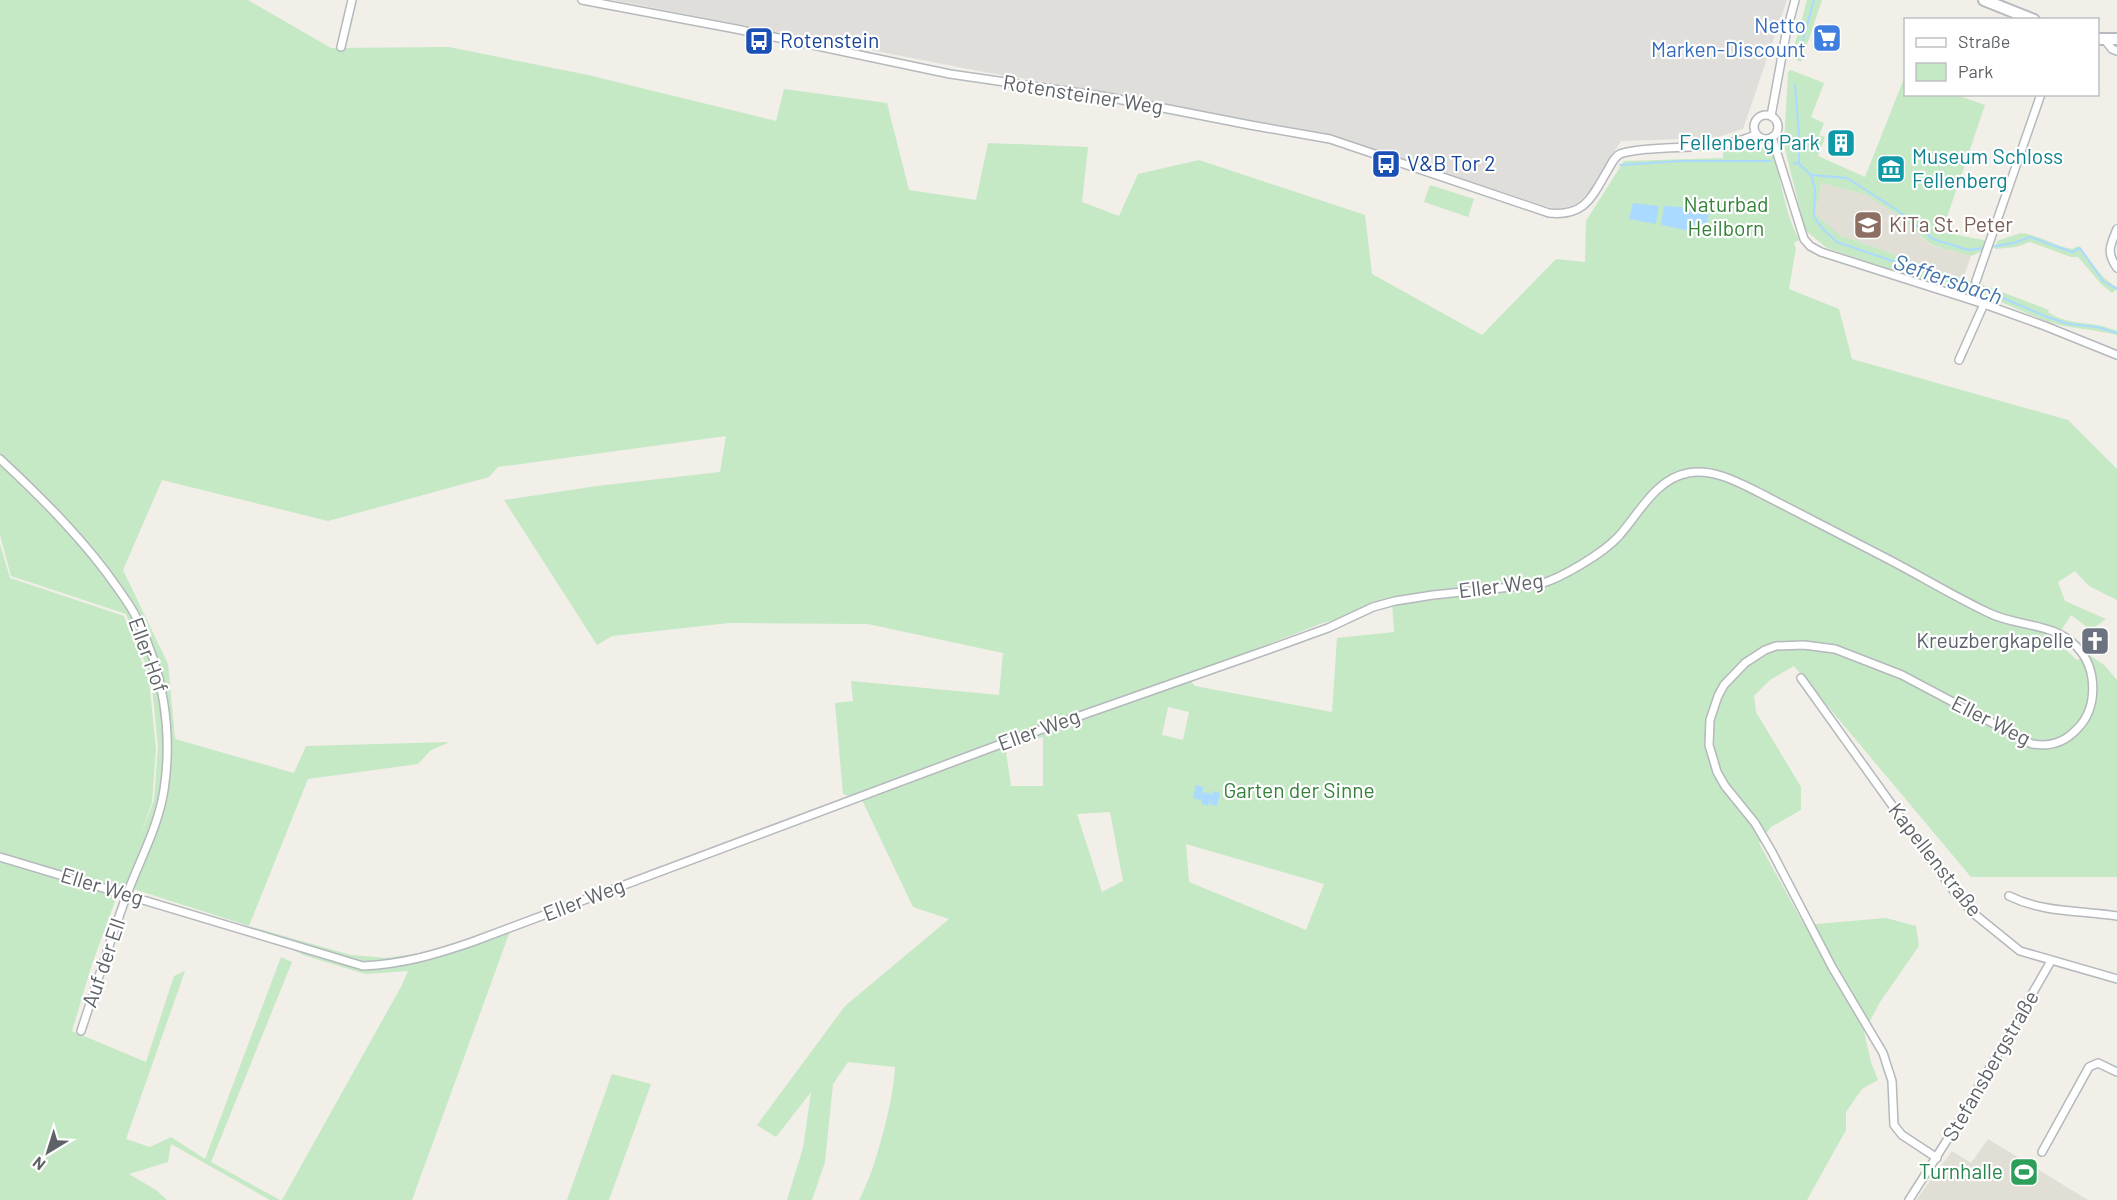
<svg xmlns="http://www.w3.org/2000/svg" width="2117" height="1200" viewBox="0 0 2117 1200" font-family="Barlow,sans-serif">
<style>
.industrial{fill:#e0deda}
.education{fill:#e1ded6}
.green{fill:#c5e8c5;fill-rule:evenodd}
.water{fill:#aadaff}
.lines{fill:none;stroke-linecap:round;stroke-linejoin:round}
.stream{stroke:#aadaff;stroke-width:2}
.minor-casing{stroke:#b5b8bc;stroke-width:10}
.secondary-casing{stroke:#b6babf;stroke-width:14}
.minor{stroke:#fff;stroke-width:7}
.secondary{stroke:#fff;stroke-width:10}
.labels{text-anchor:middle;stroke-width:4.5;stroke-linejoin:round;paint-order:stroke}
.shop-label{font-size:21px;fill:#366cbe;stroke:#fff;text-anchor:end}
.transit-label{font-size:21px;fill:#164399;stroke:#fff;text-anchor:start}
.street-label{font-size:21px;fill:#5f6368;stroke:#fff}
.culture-label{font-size:21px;fill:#0d838f;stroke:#fff;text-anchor:end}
.park-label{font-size:21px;fill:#348238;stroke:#fff}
.education-label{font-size:21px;fill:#785e54;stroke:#fff;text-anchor:start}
.worship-label{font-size:21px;fill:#5b616d;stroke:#fff;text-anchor:end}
.leisure-label{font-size:21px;fill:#27864d;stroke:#fff;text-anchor:end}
.water-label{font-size:22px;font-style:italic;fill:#4174aa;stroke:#fff}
</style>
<rect width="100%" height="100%" fill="#f1efe8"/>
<path class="industrial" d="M 613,0 L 1787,0 L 1743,129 L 1715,138 L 1621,141 L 1590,190 L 1575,207 L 1555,209 L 1340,139 L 1116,94 L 984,72 Z"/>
<g class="education">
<path d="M 1822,183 L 1866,195 L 1895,213 L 1930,245 L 1971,256 L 1963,279 L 1840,235 L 1815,215 Z"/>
<path d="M 1988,1139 L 2088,1200 L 1916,1200 L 1952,1151 L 1971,1163 Z"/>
</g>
<g class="green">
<path d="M 0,0 L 248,0 L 331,48 L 449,47 L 588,75 L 776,121 L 784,89 L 887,103 L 909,190 L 976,200 L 988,143 L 1088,147 L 1082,202 L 1119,216 L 1138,174 L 1199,160 L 1365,215 L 1372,274 L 1482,335 L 1556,259 L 1585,262 L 1586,221 L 1624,161 L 1723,158 L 1723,151 L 1769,147 L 1773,151 C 1781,181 1785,213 1799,240 L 1794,243 L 1796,248 L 1789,289 L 1839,309 L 1852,359 L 2068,420 L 2117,469 L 2117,600 L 2089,586 L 2075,571 L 2058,582 L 2065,601 L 2106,619 L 2091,630 L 2071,615 L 2055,640 L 2077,660 L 2091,656 L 2104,665 L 2117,680 L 2117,877 L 1971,877 L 1794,666 L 1770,680 L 1754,696 L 1756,712 L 1801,787 L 1801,810 L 1771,827 L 1759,843 L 1804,925 L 1886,918 L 1916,926 L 1919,946 L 1880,1002 L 1864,1032 L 1871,1062 L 1878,1080 L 1862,1089 L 1846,1112 L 1846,1130 L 1807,1200 L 859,1200 C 875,1172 894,1099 895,1067 L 848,1062 L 833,1084 L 825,1162 L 812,1200 L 787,1200 L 803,1148 L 811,1092 L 776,1137 L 757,1125 L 845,1006 L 949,919 L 913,907 L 862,800 L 843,794 L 835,703 L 853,701 L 851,681 L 999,695 L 1003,653 L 868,624 L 729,623 L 612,636 L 597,645 L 504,500 L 597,486 L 720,472 L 726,436 L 498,467 L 489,477 L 328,521 L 162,480 L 123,570 L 168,664 L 175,739 L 294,773 L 306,746 L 450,742 L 431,750 L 418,764 L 308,779 L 249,926 L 351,955 L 386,958 L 426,952 L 484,935 L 513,923 L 412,1200 L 282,1200 L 402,985 L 408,971 L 365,974 L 303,955 L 249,926 L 121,885 L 92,964 L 72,1031 L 146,1062 L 174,976 L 185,971 L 126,1139 L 150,1147 L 171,1137 L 205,1159 L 281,957 L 292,962 L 211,1162 L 280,1200 L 270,1200 L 171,1144 L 168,1162 L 129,1174 L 156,1190 L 167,1200 L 0,1200 L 0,544 L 10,578 L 124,616 L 149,680 L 156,749 L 152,802 L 138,843 L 154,800 L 158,746 L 151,678 L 126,614 L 11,576 L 0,535 ZM 1392,603 L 1394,632 L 1337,638 L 1332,712 L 1195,686 L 1186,676 L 1320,624 ZM 1168,707 L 1189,712 L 1183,740 L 1162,735 ZM 1043,737 L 1043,786 L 1011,786 L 1005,745 ZM 1110,812 L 1123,881 L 1102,892 L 1077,814 ZM 1186,844 L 1324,884 L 1306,930 L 1189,882 Z"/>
<path d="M 1807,0 L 1822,0 L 1801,62 L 1793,58 L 1792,55 Z"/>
<path d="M 1791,70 L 1824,83 L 1811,117 L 1824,123 L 1819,135 L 1825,137 L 1818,156 L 1865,177 L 1905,76 L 1906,94 L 1957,95 L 1985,105 L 1942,232 L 1988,241 L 1985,250 L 1971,256 L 1931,245 L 1895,213 L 1866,195 L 1822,183 L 1815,214 L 1840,235 L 1963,279 L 1975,282 L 1970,292 L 1944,284 L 1938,286 L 1827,248 L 1805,230 L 1784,145 L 1788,72 Z"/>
<path d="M 1430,185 L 1474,199 L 1468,217 L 1424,202 Z"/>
<path d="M 2021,233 C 2039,235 2055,246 2072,249 L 2078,246 C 2091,259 2100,279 2117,287 L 2117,289 L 2112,293 L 2101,284 L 2078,257 L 2071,257 L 2030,242 L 2016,247 L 1995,249 L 1997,241 Z"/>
<path d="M 1978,283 L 2049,310 L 2048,312 C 2063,323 2081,322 2097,325 C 2104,326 2111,329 2117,331 L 2117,335 C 2094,329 2071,329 2049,322 C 2024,313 2000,300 1975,292 Z"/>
<path d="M 612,1074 L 651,1084 L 609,1200 L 567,1200 Z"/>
</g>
<g class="water">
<path d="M 1633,203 L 1659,206 L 1656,224 L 1629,219 Z"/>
<path d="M 1664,206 L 1710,209 L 1704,234 L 1661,225 Z"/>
<path d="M 1196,785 L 1203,787 L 1202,795 L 1204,792 L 1211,794 L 1212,797 L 1213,791 L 1220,793 L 1217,806 L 1210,804 L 1211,799 L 1208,806 L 1201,804 L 1202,797 L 1200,800 L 1193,798 Z"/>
</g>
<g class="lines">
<g class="stream">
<path d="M 1799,53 L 1814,0"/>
<path d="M 1795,84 L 1799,136 L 1799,164"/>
<path d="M 1794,163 L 1799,164 L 1811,175 L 1815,189 L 1814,217 L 1823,229 L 1837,242 L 1943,278 L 1980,288 L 2047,317 L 2069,324 L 2097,327 L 2117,333"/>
<path d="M 1620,165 L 1680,161 L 1771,161"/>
<path d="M 1811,175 L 1847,178 L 1897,210 L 1933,239 L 1968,250 L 1984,248"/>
<path d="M 1990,247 L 2014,243 L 2030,237 L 2072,252 L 2080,248 L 2103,281 L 2117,289"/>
</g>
<g class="minor-casing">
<g id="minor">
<path d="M 582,0 L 736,29 L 950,74 L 1102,96 L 1250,125 L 1330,139 L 1549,213 C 1586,217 1592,196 1609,168 C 1612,163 1614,157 1620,154 C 1634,149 1652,149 1666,148 C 1690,147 1736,146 1756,134"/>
<path d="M 2105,40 L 2112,49 L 2117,51"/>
<path d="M 341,47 L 352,0"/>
<circle cx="1766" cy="127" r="12"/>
<path d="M 1771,116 L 1786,34 L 1795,0"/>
<path d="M 1772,137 L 1804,239 L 1810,246 L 1821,252 L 1984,304 L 2045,326 L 2117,355"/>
<path d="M 2117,229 C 2110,246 2106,252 2117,268"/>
<path d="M 1976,281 L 2041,94"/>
<path d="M 1959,360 L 1984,304"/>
<path d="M 0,459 C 43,499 86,542 119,590 C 125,599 132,608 136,617 C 163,670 173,731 164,790 C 158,828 139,861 126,897 C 110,941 96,986 81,1031"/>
<path d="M 1801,678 L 1932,861 L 1956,894 L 1973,913 L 2020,951 L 2117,979"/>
<path d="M 0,857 L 363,966 C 403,964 434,955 472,942 L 1017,738 L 1270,649 L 1328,628 L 1373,607 L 1395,601 L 1433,595 L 1540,584 C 1562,578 1603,553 1618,537 C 1639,514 1655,479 1688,473 C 1712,468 1738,482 1758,492 C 1800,514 1842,535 1884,557 C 1919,575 1953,596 1989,613 C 2017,627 2054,622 2077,647 C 2098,669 2098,708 2077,729 C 2064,743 2050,747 2032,744 L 1902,675 L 1835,649 L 1804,645 L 1776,646 L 1765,650 L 1745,663 L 1724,685 L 1718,696 L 1710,720 L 1709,745 L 1717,772 L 1725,786 L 1755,823 L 1772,852 L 1832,967 L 1883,1053 L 1892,1081 L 1894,1125 L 1902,1135 L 1937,1158"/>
<path d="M 2009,896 C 2044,913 2078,910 2117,916"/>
<path d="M 2042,1152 L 2089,1067 L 2098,1063 L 2117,1072"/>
<path d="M 1909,1200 L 1961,1118 L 2051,961"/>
</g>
</g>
<g class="secondary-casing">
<g id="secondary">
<path d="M 1984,0 L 2034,20"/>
<path d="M 2098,39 L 2117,39"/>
</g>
</g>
<use href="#minor" class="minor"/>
<use href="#secondary" class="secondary"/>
</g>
<defs>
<g id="supermarket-square" transform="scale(1.5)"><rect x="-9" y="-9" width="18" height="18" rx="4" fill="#3f7fe0" stroke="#fff"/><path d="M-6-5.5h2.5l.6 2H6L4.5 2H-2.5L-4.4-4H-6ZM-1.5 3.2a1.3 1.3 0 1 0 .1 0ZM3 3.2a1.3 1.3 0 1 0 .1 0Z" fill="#fff"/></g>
<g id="bus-square" transform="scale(1.5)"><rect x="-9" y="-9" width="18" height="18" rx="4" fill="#1a4fb4" stroke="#fff"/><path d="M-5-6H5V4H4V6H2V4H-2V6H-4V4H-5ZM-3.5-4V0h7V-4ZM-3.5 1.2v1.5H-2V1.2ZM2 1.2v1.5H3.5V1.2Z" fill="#fff"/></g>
<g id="building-square" transform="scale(1.5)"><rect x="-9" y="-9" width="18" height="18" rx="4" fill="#0f9aa8" stroke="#fff"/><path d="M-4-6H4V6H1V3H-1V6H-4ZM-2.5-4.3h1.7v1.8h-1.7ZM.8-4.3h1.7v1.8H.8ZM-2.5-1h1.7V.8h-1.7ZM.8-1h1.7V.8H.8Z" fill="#fff"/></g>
<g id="museum-square" transform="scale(1.5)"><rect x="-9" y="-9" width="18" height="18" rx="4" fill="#0f9aa8" stroke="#fff"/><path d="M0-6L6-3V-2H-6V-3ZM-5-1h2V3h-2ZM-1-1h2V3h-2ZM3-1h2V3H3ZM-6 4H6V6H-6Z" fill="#fff"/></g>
<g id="school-square" transform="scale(1.5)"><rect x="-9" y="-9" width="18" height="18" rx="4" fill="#8d6e63" stroke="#fff"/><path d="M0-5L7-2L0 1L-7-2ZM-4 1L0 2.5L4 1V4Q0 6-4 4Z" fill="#fff"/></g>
<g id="church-square" transform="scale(1.5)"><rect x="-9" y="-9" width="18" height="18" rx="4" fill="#6b7280" stroke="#fff"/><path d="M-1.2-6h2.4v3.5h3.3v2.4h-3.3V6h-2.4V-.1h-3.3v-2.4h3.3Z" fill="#fff"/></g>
<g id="stadium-square" transform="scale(1.5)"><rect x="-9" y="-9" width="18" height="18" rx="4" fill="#2e9e5b" stroke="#fff"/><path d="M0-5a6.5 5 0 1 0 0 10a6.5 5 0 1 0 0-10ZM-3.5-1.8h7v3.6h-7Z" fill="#fff"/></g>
</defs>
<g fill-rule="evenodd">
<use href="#supermarket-square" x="1827" y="38"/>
<use href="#bus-square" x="759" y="41"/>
<use href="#building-square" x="1841" y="143"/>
<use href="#bus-square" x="1386" y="164"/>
<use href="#museum-square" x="1891" y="169"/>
<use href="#school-square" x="1868" y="225"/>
<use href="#church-square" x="2095" y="641"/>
<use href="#stadium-square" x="2024" y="1172"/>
</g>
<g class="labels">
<g class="shop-label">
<text x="1806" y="33">Netto<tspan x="1806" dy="24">Marken-Discount</tspan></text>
</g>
<g class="transit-label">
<text x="780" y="48">Rotenstein</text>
<text x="1407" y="171">V&amp;B Tor 2</text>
</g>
<g class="street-label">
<text transform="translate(1083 95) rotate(9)" y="7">Rotensteiner Weg</text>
<text transform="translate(1501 586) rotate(-7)" y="7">Eller Weg</text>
<text transform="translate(148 655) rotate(70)" y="7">Eller Hof</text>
<text transform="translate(1991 721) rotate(27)" y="7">Eller Weg</text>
<text transform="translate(1039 730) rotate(-20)" y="7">Eller Weg</text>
<text transform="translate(1935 860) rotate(52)" y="7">Kapellenstraße</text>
<text transform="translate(102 887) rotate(17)" y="7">Eller Weg</text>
<text transform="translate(584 900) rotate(-21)" y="7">Eller Weg</text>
<text transform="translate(104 963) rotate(-71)" y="7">Auf der Ell</text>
<text transform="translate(1991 1066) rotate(-60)" y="7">Stefansbergstraße</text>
</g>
<g class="culture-label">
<text x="1820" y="150">Fellenberg Park</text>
<text x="1912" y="164" text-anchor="start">Museum Schloss<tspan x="1912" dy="24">Fellenberg</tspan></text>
</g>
<g class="park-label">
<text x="1726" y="212">Naturbad<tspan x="1726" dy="24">Heilborn</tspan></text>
<text x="1299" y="798">Garten der Sinne</text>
</g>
<g class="education-label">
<text x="1889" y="232">KiTa St. Peter</text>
</g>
<g class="worship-label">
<text x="2074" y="648">Kreuzbergkapelle</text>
</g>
<g class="leisure-label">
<text x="2003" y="1179">Turnhalle</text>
</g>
<g class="water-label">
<text transform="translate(1948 279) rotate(19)" y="8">Seffersbach</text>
</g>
</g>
<rect x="1904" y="18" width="195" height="78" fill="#ffffff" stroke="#bfc1c3" stroke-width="1.5"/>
<rect x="1916" y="38" width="30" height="9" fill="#ffffff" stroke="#bfc1c3" stroke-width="1.5"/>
<text x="1958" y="48" font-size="18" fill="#5f6368">Straße</text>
<rect x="1916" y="63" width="30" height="18" fill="#c5e8c5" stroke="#bfc1c3" stroke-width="1.5"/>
<text x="1958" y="78" font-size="18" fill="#5f6368">Park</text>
<g transform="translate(48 1152) rotate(218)" stroke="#ffffff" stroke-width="4.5" paint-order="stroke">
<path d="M0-4.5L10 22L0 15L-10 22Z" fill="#5f6368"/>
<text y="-9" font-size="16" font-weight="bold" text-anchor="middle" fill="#5f6368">N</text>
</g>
</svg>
